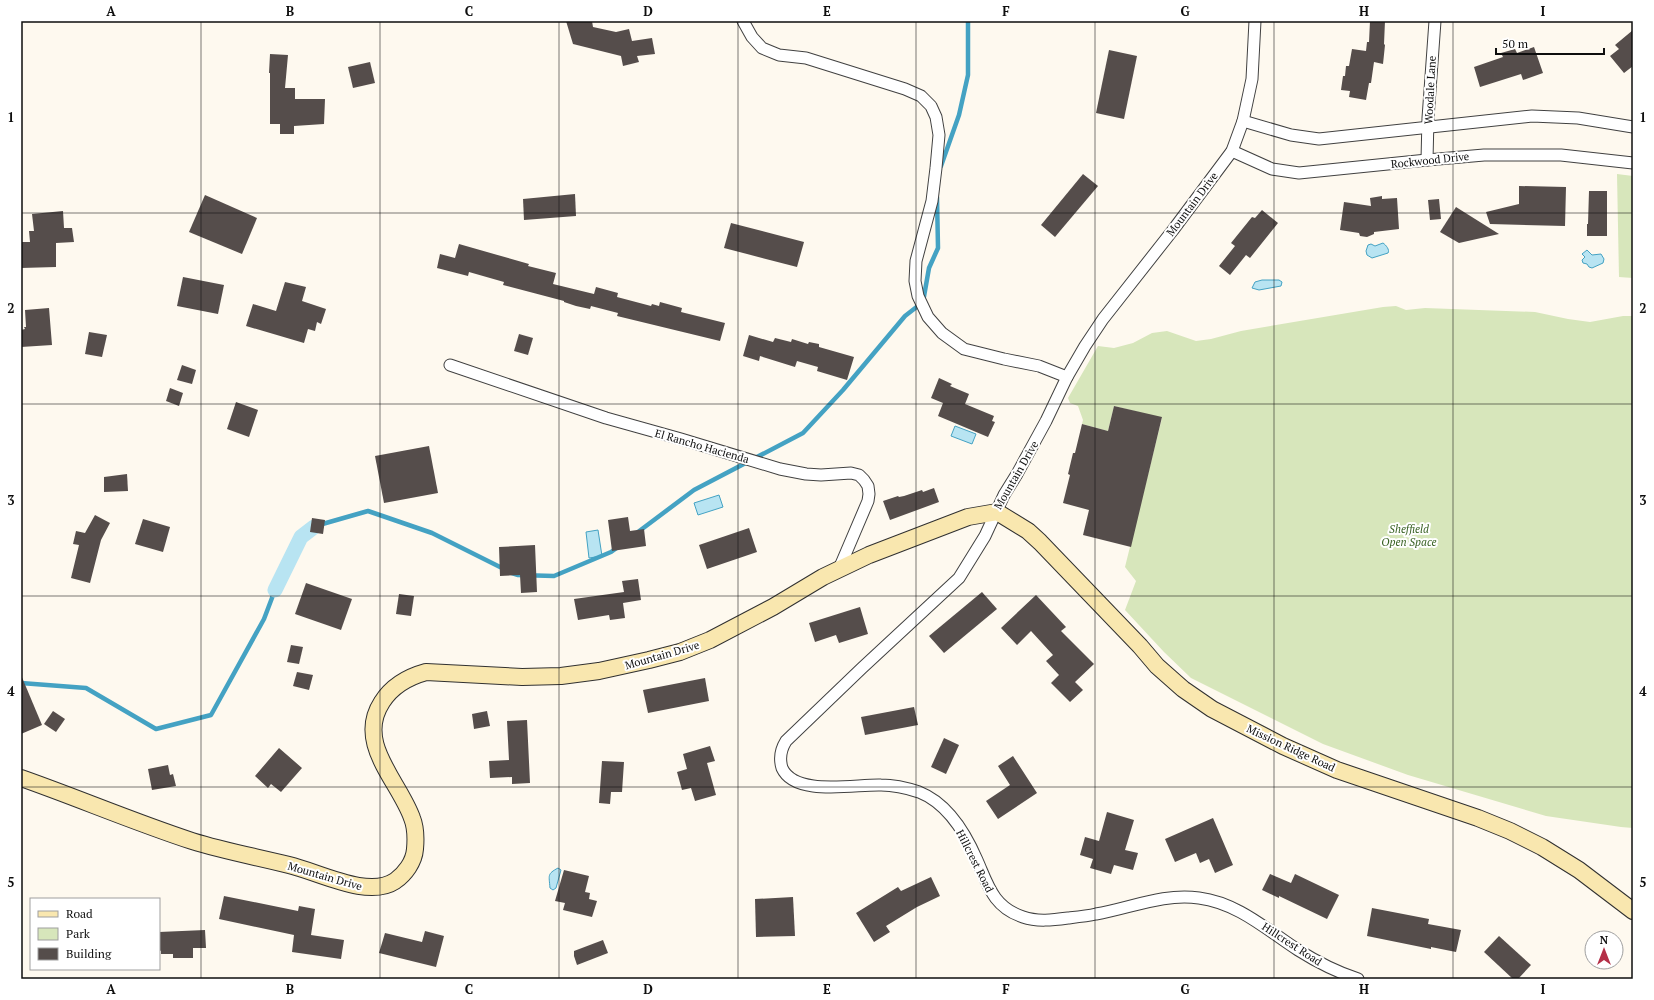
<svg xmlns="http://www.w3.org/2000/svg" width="1654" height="1000" viewBox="0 0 1654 1000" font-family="'PT Serif',serif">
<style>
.green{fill:#d7e6bb}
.water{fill:#b8e4f2;stroke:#44a2c3}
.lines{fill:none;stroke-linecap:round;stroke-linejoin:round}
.stream{stroke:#44a2c3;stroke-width:4.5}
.canal{stroke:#b8e4f2;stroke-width:15}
.building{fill:#554d4b}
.street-casing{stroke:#414141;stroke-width:13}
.secondary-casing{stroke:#303030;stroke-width:18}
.street{stroke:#fff;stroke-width:11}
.secondary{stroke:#f9e7af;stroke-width:16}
.grid{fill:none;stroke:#0e0e0e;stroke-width:1;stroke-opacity:0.55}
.labels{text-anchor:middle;stroke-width:4;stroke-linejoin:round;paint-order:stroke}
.street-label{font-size:11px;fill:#0e0e0e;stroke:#fff}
.park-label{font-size:11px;font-style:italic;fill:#386123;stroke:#fff}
.neatline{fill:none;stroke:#0e0e0e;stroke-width:1.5}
.grid-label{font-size:13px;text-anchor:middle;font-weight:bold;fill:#0e0e0e}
</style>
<rect width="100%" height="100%" fill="#fef9ef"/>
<g class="green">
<path d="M 1617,174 L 1633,176 L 1633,278 L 1619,277 Z"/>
<path d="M 1396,306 L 1406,310 L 1425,308 L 1535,312 L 1568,319 L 1590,322 L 1623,316 L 1633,316 L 1633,828 L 1621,827 L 1546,816 L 1408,775 L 1323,744 L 1191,678 L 1164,652 L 1125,610 L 1136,581 L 1125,567 L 1162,418 L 1114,406 L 1108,431 L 1082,424 L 1083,420 L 1078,406 L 1070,403 L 1068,398 L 1098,346 L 1114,348 L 1133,343 L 1152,333 L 1167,331 L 1196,341 L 1211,339 L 1241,331 L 1383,307 Z"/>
</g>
<g class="water">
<path d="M 1383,243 C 1386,245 1390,250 1388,253 L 1372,258 L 1367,255 L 1366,251 L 1368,245 L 1371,244 L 1375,246 Z"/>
<path d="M 1587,250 L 1592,255 L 1601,254 L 1604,259 L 1603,263 L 1592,268 L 1589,267 L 1587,264 L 1583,263 L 1582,260 L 1585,257 L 1582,254 Z"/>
<path d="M 1262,280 L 1279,280 L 1282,282 L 1281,286 L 1259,290 L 1252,288 L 1255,282 Z"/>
<path d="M 955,426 L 976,434 L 972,444 L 951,436 Z"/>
<path d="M 719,495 L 723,507 L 698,515 L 694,503 Z"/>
<path d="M 598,530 L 602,556 L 589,558 L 586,532 Z"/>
<path d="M 558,868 L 561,870 L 556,888 L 553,890 L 550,888 C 549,875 547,874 558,868 Z"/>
</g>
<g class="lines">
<g class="stream">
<path d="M 941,166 L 959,115 L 968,75 L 968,21"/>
<path d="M 319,525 L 368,511 L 432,533 L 504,569"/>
<path d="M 638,532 L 694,490 L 803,433 L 843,390 L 905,316 L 923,302 L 929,268 L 938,248 L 937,197"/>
<path d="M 512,573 L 518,575 L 554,576 L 611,552 L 618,547"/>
<path d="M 21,683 L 86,688 L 156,729 L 211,715 L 264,619 L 275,590"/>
</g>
<path class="canal" d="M 275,590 L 301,537 L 314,527"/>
</g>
<g class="building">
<path d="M 566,21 L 592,21 L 593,27 L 616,32 L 629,29 L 632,41 L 652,38 L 655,54 L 637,56 L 639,62 L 623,66 L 621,56 L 573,44 Z"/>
<path d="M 1370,21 L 1385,21 L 1384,44 L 1385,45 L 1383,64 L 1374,62 L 1371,83 L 1369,83 L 1366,100 L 1349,97 L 1350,91 L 1341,90 L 1343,76 L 1345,76 L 1346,66 L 1349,66 L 1352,49 L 1366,51 L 1367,42 L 1369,42 Z"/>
<path d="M 1633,30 L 1633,66 L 1624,73 L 1610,56 L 1619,49 L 1615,45 Z"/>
<path d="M 1534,47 L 1543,73 L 1523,80 L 1521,74 L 1480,87 L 1474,67 L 1503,57 L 1501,53 L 1515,49 L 1517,53 Z"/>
<path d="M 1109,50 L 1137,56 L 1124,119 L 1096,113 Z"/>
<path d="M 270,54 L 288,55 L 285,88 L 295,88 L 295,99 L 325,99 L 324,124 L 294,126 L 294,134 L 280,134 L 280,124 L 270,124 L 270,73 L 269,73 Z"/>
<path d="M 370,62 L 375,83 L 353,88 L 348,67 Z"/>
<path d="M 1083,174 L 1098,186 L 1055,237 L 1041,225 Z"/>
<path d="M 1519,186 L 1566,187 L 1565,226 L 1490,224 L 1486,212 L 1519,204 Z"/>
<path d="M 1589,191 L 1607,191 L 1607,236 L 1587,236 L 1587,224 L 1588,224 Z"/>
<path d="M 575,194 L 576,216 L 524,220 L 523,199 Z"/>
<path d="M 205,195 L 257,218 L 242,254 L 189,232 Z"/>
<path d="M 1382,196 L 1382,199 L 1397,198 L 1399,229 L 1374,232 L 1374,234 L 1367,237 L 1360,236 L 1359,233 L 1340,230 L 1344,202 L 1371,206 L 1370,198 Z"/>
<path d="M 1439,199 L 1441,219 L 1430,220 L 1428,200 Z"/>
<path d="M 1456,207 L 1499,234 L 1459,243 L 1440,232 Z"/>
<path d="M 1262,210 L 1278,223 L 1250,258 L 1246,255 L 1230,275 L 1219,266 L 1235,246 L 1231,243 L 1252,217 L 1255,218 Z"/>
<path d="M 63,211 L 64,228 L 72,228 L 74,242 L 56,243 L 56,267 L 21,268 L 21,242 L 30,242 L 29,231 L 34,231 L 32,214 Z"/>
<path d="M 731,223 L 804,242 L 797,267 L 724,248 Z"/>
<path d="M 459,244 L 529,264 L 528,266 L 556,273 L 553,284 L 594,294 L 596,287 L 618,293 L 617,297 L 651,306 L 652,304 L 659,306 L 660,302 L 682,308 L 681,312 L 725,323 L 720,341 L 617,316 L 618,313 L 591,306 L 590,309 L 576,306 L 564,302 L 564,301 L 503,285 L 504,282 L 469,272 L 468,276 L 437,268 L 440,254 L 455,258 Z"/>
<path d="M 183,277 L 224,285 L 218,314 L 177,306 Z"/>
<path d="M 285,282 L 306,287 L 302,301 L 326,309 L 321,324 L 317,322 L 315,331 L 308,329 L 304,343 L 246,326 L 253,304 L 276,311 Z"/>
<path d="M 49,308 L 52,345 L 21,347 L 21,330 L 25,329 L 24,327 L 26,327 L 25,310 Z"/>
<path d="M 89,332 L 107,335 L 102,357 L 85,354 Z"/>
<path d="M 519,334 L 533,338 L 528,355 L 514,351 Z"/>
<path d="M 749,335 L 773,342 L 775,338 L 791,342 L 792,339 L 808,344 L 809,342 L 819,344 L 819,347 L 854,357 L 847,380 L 817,371 L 818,367 L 797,361 L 795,367 L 760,356 L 759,361 L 743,356 Z"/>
<path d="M 182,365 L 196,370 L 192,384 L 177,380 Z"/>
<path d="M 939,378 L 952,384 L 950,386 L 969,394 L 965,404 L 994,416 L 992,421 L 995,422 L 988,437 L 938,416 L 943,403 L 931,398 Z"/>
<path d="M 170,388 L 183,393 L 179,406 L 166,401 Z"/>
<path d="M 236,402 L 258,410 L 249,437 L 227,429 Z"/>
<path d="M 1114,406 L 1162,417 L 1131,547 L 1083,535 L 1089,510 L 1063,503 L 1070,475 L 1068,474 L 1073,453 L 1075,453 L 1082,424 L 1108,431 Z"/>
<path d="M 429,446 L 438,493 L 384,503 L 375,456 Z"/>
<path d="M 127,474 L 128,491 L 104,492 L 104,477 Z"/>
<path d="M 934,488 L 939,502 L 890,520 L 883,501 L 898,496 L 899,497 L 904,496 L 922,490 L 923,492 Z"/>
<path d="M 95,515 L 110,523 L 101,540 L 90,583 L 71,578 L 79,545 L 73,544 L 76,531 L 85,533 Z"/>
<path d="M 628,517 L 630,531 L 644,529 L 646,546 L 612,551 L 608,520 Z"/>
<path d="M 312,518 L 325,520 L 323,534 L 310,532 Z"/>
<path d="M 143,519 L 170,527 L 163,552 L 135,544 Z"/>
<path d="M 749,528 L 757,552 L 707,569 L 699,545 Z"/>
<path d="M 535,545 L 537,592 L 521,593 L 520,575 L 500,576 L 499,547 Z"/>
<path d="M 638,579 L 641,600 L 623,603 L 625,618 L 610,620 L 609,615 L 578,620 L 574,599 L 624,592 L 622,581 Z"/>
<path d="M 306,583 L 352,599 L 341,630 L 295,614 Z"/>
<path d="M 982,592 L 997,609 L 944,653 L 929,636 Z"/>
<path d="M 399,594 L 414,596 L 411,616 L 396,614 Z"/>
<path d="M 1036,595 L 1066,627 L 1061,631 L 1094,664 L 1075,682 L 1083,690 L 1070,702 L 1051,683 L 1059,675 L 1046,661 L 1053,655 L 1031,631 L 1017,645 L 1001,628 Z"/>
<path d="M 860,607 L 868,634 L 839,643 L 836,635 L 815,642 L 809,623 Z"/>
<path d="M 291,645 L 303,647 L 299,664 L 287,662 Z"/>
<path d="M 297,672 L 313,675 L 309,690 L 293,686 Z"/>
<path d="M 21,675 L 42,725 L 21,734 Z"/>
<path d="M 705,678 L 709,701 L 648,713 L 643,690 Z"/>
<path d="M 914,707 L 918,725 L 865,735 L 861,717 Z"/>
<path d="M 53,711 L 65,719 L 56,732 L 44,724 Z"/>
<path d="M 487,711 L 490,726 L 474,729 L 472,714 Z"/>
<path d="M 527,720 L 530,783 L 512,784 L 512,777 L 490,778 L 489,761 L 509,760 L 507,721 Z"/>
<path d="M 944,738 L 959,745 L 946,774 L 931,767 Z"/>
<path d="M 710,746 L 715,761 L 707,763 L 716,795 L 695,801 L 691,788 L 682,790 L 677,772 L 687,769 L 683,754 Z"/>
<path d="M 279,748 L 302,768 L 281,792 L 271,784 L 268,788 L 255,776 Z"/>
<path d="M 1013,756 L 1037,793 L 998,819 L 986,801 L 1010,785 L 998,766 Z"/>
<path d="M 602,761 L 624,762 L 622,792 L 611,792 L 610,804 L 599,803 Z"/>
<path d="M 168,765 L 170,775 L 173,774 L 176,786 L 152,790 L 148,769 Z"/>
<path d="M 1107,812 L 1134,820 L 1125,850 L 1138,853 L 1133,870 L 1114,865 L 1111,874 L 1090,868 L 1093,859 L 1080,855 L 1085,837 L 1099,841 Z"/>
<path d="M 1213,818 L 1233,865 L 1215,873 L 1209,859 L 1200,863 L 1196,853 L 1175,862 L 1165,839 Z"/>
<path d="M 564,870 L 589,876 L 585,892 L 590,893 L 589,899 L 597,901 L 592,917 L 563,910 L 565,903 L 555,901 Z"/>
<path d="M 1270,874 L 1291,883 L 1295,874 L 1339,895 L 1327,919 L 1279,896 L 1279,898 L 1262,890 Z"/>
<path d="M 931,877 L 940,896 L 917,907 L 886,926 L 890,932 L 874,942 L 856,913 L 898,887 L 901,891 Z"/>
<path d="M 224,896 L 298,911 L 299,906 L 315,909 L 311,935 L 344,940 L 341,959 L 292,952 L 294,935 L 219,919 Z"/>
<path d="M 793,897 L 795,936 L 756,937 L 755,899 Z"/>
<path d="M 1372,908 L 1429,919 L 1428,924 L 1461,930 L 1456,952 L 1431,947 L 1431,949 L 1367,936 Z"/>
<path d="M 205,930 L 206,948 L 193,948 L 193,958 L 173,958 L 173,954 L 161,954 L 161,951 L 159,950 L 159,932 Z"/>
<path d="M 425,931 L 444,936 L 436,967 L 379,953 L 385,933 L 422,942 Z"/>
<path d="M 1499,936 L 1531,965 L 1518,979 L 1513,979 L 1484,952 Z"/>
<path d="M 603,940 L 608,953 L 577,965 L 574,956 L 574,951 Z"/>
</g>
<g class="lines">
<g class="street-casing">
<g id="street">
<path d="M 743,21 L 752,37 L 762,48 L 779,55 L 806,58 L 905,89 L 921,96 L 931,106 L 936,117 L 939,135 L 936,168 L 932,201 L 916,261 L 915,281 L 918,296 L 928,317 L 942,333 L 964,349 L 1004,359 L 1039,366 L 1067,377"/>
<path d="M 1255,21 L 1252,79 L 1243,121 L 1232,151 L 1173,230 L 1103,319 L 1085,346 L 1067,377 L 1046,421 L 1017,474 L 1004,495 L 985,536 L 959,578 L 862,668 L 786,741 C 781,749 779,758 782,768 C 795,797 855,784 881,785 C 893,785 907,788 919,792 C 947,803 965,832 977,860 C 988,885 993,907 1023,917 C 1037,922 1053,920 1068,918 C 1077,917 1087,916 1096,914 C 1131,908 1163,893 1199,898 C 1238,903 1267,930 1298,950 C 1317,962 1337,972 1358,979"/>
<path d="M 1243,121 L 1291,135 L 1319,139 L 1532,116 L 1578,118 L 1633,127"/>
<path d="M 1232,151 L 1272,169 L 1299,173 L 1427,160 L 1484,155 L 1561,155 L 1633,163"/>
<path d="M 1427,160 L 1428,118 L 1435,21"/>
<path d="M 450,365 L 606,418 L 681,439 L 780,469 L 806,474 L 821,475 L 851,473 L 859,475 L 864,480 L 868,486 L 869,494 L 868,501 L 839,569"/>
</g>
</g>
<g class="secondary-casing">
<path id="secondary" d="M 21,778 C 78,798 134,822 192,841 C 224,851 257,857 289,865 C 319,872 368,899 395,881 C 405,874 414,862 415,849 C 416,838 416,828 412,818 C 399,781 355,743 382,702 C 392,686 408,677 426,672 L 522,677 L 561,676 L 599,671 L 649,660 L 680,652 L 710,640 L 773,607 L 823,577 L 869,555 L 968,517 L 997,512 L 1028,531 L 1040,542 L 1140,646 L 1157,666 L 1183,689 L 1212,709 L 1283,746 L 1337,770 L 1478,818 L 1510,831 L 1542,847 L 1579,870 L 1633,911"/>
</g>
<use href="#street" class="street"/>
<use href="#secondary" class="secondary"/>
</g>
<path class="grid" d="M 201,21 L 201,979M 380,21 L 380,979M 559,21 L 559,979M 738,21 L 738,979M 916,21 L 916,979M 1095,21 L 1095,979M 1274,21 L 1274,979M 1453,21 L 1453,979M 21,213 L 1633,213M 21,404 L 1633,404M 21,596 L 1633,596M 21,787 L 1633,787"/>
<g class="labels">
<g class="street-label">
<text transform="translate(1430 90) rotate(-87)" y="4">Woodale Lane</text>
<text transform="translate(1430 160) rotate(-6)" y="4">Rockwood Drive</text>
<text transform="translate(1192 204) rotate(-53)" y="4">Mountain Drive</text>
<text transform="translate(702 446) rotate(16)" y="4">El Rancho Hacienda</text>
<text transform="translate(1016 475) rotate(-60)" y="4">Mountain Drive</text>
<text transform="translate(662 655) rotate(-16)" y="4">Mountain Drive</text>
<text transform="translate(1291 748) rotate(25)" y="4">Mission Ridge Road</text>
<text transform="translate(975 861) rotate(63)" y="4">Hillcrest Road</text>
<text transform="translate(325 876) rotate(16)" y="4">Mountain Drive</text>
<text transform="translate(1292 944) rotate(33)" y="4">Hillcrest Road</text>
</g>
<g class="park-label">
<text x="1409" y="533">Sheffield<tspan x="1409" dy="13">Open Space</tspan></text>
</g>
</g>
<rect width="1654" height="1000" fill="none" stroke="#ffffff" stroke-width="44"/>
<rect x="30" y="898" width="130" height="72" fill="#ffffff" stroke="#9f9f9f"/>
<rect x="38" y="911" width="20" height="6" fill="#f9e7af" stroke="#9f9f9f"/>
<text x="66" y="918" font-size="12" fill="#0e0e0e">Road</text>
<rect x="38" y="928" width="20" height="12" fill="#d7e6bb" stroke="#9f9f9f"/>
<text x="66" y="938" font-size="12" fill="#0e0e0e">Park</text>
<rect x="38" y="948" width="20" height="12" fill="#554d4b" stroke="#9f9f9f"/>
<text x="66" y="958" font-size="12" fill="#0e0e0e">Building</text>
<g transform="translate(1604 950)"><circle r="19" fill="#ffffff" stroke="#9f9f9f"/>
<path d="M0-3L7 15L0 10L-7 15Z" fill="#b43048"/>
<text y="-6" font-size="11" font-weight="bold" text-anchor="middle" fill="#0e0e0e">N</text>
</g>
<path d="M1496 48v6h108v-6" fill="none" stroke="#0e0e0e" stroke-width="2"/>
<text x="1502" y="48" font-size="12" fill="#0e0e0e" stroke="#ffffff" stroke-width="3" paint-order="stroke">50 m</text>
<rect x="22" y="22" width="1610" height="956" class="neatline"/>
<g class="grid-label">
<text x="111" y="16">A</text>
<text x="290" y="16">B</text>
<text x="469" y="16">C</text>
<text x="648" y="16">D</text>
<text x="827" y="16">E</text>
<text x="1006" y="16">F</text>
<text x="1185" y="16">G</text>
<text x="1364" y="16">H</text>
<text x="1543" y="16">I</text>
<text x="11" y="122">1</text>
<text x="1643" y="122">1</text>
<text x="11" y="313">2</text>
<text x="1643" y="313">2</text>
<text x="11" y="505">3</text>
<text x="1643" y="505">3</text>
<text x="11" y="696">4</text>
<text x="1643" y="696">4</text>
<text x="11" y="887">5</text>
<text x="1643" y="887">5</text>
<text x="111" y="994">A</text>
<text x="290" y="994">B</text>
<text x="469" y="994">C</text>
<text x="648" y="994">D</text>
<text x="827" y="994">E</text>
<text x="1006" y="994">F</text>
<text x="1185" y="994">G</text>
<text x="1364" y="994">H</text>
<text x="1543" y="994">I</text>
</g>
</svg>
